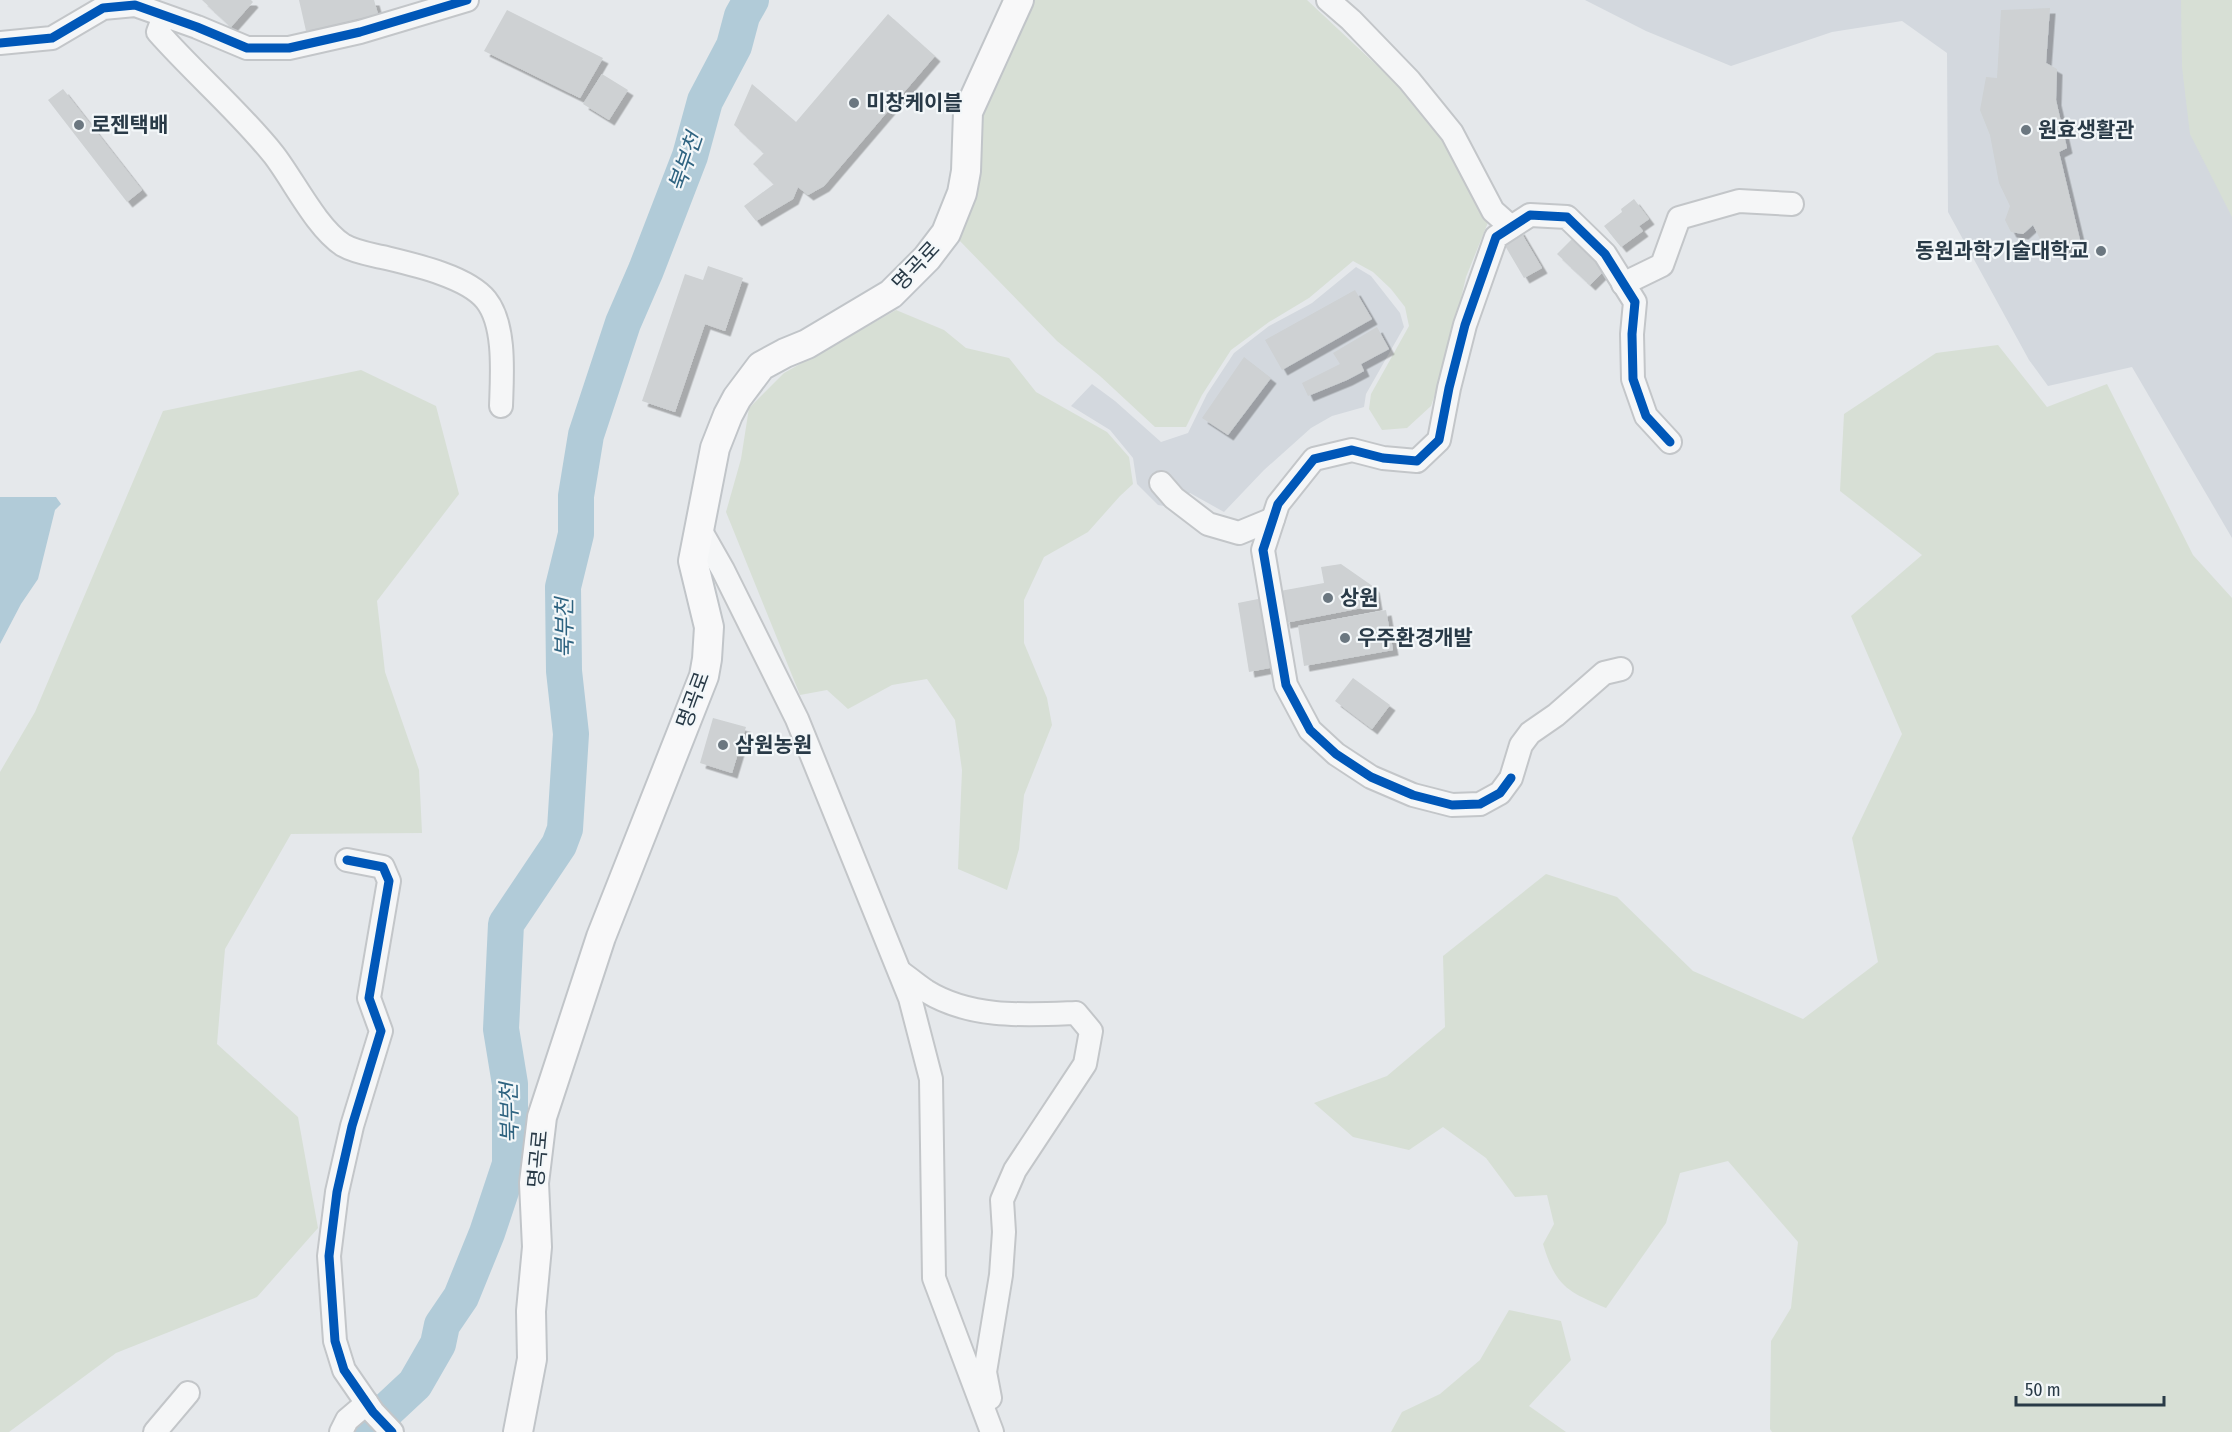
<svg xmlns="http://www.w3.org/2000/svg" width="2232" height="1432" viewBox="0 0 2232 1432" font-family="'Fira Sans Condensed','Noto Sans KR',sans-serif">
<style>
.built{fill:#d3d8de}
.green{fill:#d7dfd5}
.water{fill:#b1cbd8}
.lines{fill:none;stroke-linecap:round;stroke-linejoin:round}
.river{stroke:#b1cbd8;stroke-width:36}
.building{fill:#ced1d3;filter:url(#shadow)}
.minor-casing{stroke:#c3c6c9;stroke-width:26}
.major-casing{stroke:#c1c5c9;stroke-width:32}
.minor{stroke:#f5f6f7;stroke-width:22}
.major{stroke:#f8f8f9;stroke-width:28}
.cycleway-casing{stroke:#f3f7f9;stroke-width:13}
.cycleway{stroke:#0057b8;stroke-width:9}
.poi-dot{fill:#6b7780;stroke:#f3f7f9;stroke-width:2}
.labels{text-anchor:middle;stroke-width:4.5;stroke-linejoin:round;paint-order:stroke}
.poi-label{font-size:21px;font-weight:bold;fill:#293a47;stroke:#f3f7f9;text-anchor:start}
.street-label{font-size:21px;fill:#293a47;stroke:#f3f7f9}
.water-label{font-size:22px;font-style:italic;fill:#2e6380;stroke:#f3f7f9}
</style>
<defs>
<filter id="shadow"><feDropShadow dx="5.5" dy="5.5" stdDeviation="0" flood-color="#0004"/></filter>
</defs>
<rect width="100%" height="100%" fill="#e5e8eb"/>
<g class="built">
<path d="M 1585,0 L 2232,0 L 2232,538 L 2132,367 L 2048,386 L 2029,360 L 1948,212 L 1947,53 L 1902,21 L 1832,32 L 1731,66 L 1646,31 Z"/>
<path d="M 1356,267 L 1371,276 L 1400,313 L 1404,327 L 1366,394 L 1364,407 L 1332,416 L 1311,428 L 1264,470 L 1224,512 L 1190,493 L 1170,507 L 1158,505 L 1137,484 L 1133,458 L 1110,430 L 1071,406 L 1092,384 L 1115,401 L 1161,442 L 1188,433 L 1207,394 L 1234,353 L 1269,326 L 1312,303 Z"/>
</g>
<g class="green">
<path d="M 1035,0 L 1307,0 L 1417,103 L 1467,177 L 1489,220 L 1466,277 L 1447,358 L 1431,406 L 1407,428 L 1382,430 L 1369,409 L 1371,394 L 1409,326 L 1405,307 L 1391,289 L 1373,272 L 1353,261 L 1309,298 L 1269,322 L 1231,350 L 1202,395 L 1186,427 L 1155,427 L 1100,376 L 1057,341 L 957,238 L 980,118 L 1020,23 Z"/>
<path d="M 2181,0 L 2232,0 L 2232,217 L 2190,134 L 2182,67 Z"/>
<path d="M 896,310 L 944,330 L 966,348 L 1009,358 L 1036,392 L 1107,432 L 1129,457 L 1133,484 L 1120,496 L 1088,532 L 1044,557 L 1024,600 L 1024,643 L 1047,698 L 1052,725 L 1024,795 L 1019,849 L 1007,890 L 958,869 L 962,770 L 955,720 L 927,679 L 892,685 L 848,709 L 827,690 L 800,695 L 726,512 L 741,459 L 749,408 L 784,373 Z"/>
<path d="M 1998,345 L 2047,407 L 2107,384 L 2193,555 L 2232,598 L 2232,1432 L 1772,1432 L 1770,1429 L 1771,1341 L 1791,1308 L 1798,1242 L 1728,1161 L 1680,1173 L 1666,1223 L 1606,1308 C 1567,1291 1556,1287 1543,1244 L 1554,1224 L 1547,1195 L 1515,1197 L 1486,1158 L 1443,1127 L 1409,1150 L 1353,1137 L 1314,1103 L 1387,1076 L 1445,1027 L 1443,956 L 1546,874 L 1617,897 L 1693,971 L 1803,1019 L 1878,962 L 1852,838 L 1902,734 L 1851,616 L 1922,555 L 1840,491 L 1844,414 L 1936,353 Z"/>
<path d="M 361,370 L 436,406 L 459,494 L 377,601 L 385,672 L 419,770 L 422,833 L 291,834 L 225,949 L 217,1044 L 298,1117 L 318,1228 L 257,1297 L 116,1353 L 9,1432 L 0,1432 L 0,772 L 35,712 L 163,411 Z"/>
<path d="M 1509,1310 L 1561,1321 L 1571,1360 L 1529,1406 L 1566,1432 L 1391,1432 L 1402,1412 L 1440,1394 L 1480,1360 Z"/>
</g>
<path class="water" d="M 0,497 L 56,497 L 61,504 L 55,510 L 38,579 L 21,604 L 0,644 Z"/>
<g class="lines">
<path class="river" d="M 370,1432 L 385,1412 L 415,1384 L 438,1344 L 442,1325 L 461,1297 L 487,1233 L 510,1164 L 510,1084 L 501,1029 L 506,924 L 559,845 L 565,829 L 571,734 L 564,671 L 563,587 L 576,534 L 576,496 L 586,435 L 623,323 L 646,270 L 690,156 L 705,101 L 734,46 L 742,16 L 751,0"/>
</g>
<g class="building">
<path d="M 202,0 L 251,0 L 253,2 L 231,27 Z"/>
<path d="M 299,0 L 374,0 L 378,14 L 306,31 Z"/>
<path d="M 2050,8 L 2046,63 L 2057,69 L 2056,100 L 2067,148 L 2059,152 L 2081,244 L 2061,250 L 2056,239 L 2042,243 L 2033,225 L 2023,234 L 2011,232 L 2005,220 L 2010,206 L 1999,183 L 1990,135 L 1980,110 L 1986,77 L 1997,78 L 2001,10 Z"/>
<path d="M 507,10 L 603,58 L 580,98 L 484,51 Z"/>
<path d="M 888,14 L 935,56 L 824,186 L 808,195 L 798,187 L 793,199 L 756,221 L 744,206 L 774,184 L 753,164 L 764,153 L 734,125 L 752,84 L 796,122 Z"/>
<path d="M 602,74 L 628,90 L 609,120 L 583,104 Z"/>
<path d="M 63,89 L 142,190 L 127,202 L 48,100 Z"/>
<path d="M 1634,199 L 1649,219 L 1639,226 L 1643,231 L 1621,247 L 1604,226 L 1622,212 L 1621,209 Z"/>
<path d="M 1519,229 L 1542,268 L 1524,278 L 1501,239 Z"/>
<path d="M 1573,238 L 1606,269 L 1590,285 L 1557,254 Z"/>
<path d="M 708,266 L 743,278 L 725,331 L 705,324 L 675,412 L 642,401 L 685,274 L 703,280 Z"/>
<path d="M 1355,290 L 1372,319 L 1282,370 L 1265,340 Z"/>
<path d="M 1377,327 L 1389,349 L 1361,364 L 1364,371 L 1347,380 L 1308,396 L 1302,383 L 1340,364 L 1333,353 Z"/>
<path d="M 1244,357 L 1271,378 L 1228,435 L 1202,418 Z"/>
<path d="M 1341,564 L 1374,587 L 1377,605 L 1285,623 L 1280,591 L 1324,583 L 1321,567 Z"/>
<path d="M 1263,598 L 1275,667 L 1249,672 L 1238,603 Z"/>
<path d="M 1386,610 L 1393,650 L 1304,666 L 1298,626 Z"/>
<path d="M 1353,678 L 1390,705 L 1372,729 L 1335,701 Z"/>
<path d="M 713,718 L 746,727 L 732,773 L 700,763 Z"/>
</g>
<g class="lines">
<g class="minor-casing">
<g id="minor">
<path d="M 1328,0 L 1351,20 L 1409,80 L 1452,133 L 1493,211 L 1511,227"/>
<path d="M 164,16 L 158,32 C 195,74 239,111 274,155 C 294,181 316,227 343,245 C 355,252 369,254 382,257 C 411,264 467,276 486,300 C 506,325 502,375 501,406"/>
<path d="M 0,43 L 52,38 L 103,8 L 135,5 L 197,27 L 247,48 L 289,48 L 360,32 L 467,0"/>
<path d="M 1623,284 L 1662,265 L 1679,218 L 1739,201 L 1792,204"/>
<path d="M 1161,483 L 1174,498 L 1208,524 L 1239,533 L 1273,519"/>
<path d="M 698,526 L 723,570 L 797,719 L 910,998 L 931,1079 L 934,1278 L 992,1432"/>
<path d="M 1621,669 L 1604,673 L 1556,715 L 1530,733 L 1521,745 L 1511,778 L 1500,793 L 1480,804 L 1452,805 L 1413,795 L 1371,777 L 1336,754 L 1310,730 L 1286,685 L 1263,550 L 1278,504 L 1314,459 L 1352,450 L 1383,458 L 1417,461 L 1439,440 L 1449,388 L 1465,325 L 1496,237 L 1530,215 L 1567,217 L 1605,254 L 1635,302 L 1632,334 L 1633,379 L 1646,416 L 1670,442"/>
<path d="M 347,860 L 383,867 L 389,881 L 369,998 L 381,1031 L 352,1126 L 337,1192 L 329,1256 L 335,1341 L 344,1370 L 373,1412 L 392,1432"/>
<path d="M 900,972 C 909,978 917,985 926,991 C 971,1019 1026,1015 1076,1013 L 1091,1031 L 1085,1064 L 1015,1170 L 1002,1200 L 1004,1232 L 1001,1275 L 985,1372 L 990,1398"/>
<path d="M 155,1432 L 188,1393"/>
<path d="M 341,1432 L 347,1420 L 367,1403"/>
</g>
</g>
<g class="major-casing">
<path id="major" d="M 518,1432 L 532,1359 L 531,1311 L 537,1247 L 534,1183 L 542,1117 L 601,937 L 704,676 L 707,659 L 709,627 L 693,561 L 715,448 L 728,415 L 737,398 L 761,366 L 785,353 L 807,344 L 891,294 L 927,258 L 946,233 L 962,193 L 966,171 L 968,112 L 1019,0"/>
</g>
<use href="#minor" class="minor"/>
<use href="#major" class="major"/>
<g class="cycleway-casing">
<g id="cycleway">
<path d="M 0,43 L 52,38 L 103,8 L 135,5 L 197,27 L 247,48 L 289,48 L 360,32 L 467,0"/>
<path d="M 1511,778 L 1500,793 L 1480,804 L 1452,805 L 1413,795 L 1371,777 L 1336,754 L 1310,730 L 1286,685 L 1263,550 L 1278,504 L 1314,459 L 1352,450 L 1383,458 L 1417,461 L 1439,440 L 1449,388 L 1465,325 L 1496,237 L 1530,215 L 1567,217 L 1605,254 L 1635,302 L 1632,334 L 1633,379 L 1646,416 L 1670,442"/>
<path d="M 347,860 L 383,867 L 389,881 L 369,998 L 381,1031 L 352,1126 L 337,1192 L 329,1256 L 335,1341 L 344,1370 L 373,1412 L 392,1432"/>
</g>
</g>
<use href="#cycleway" class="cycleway"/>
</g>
<g class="poi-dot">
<circle cx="854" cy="103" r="6"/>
<circle cx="79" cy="125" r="6"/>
<circle cx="2026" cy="130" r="6"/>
<circle cx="2101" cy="251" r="6"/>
<circle cx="1328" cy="598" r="6"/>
<circle cx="1345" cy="638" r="6"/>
<circle cx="723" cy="745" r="6"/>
</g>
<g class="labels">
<g class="poi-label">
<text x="866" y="110">미창케이블</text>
<text x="91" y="132">로젠택배</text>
<text x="2038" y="137">원효생활관</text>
<text x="2089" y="258" text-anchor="end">동원과학기술대학교</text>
<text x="1340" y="605">상원</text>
<text x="1357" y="645">우주환경개발</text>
<text x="735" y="752">삼원농원</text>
</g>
<g class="street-label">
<text transform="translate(916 266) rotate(-47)" y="7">명곡로</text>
<text transform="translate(693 700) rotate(-70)" y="7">명곡로</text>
<text transform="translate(538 1159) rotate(-85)" y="7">명곡로</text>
</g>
<g class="water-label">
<text transform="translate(685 162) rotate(-71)" y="8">북부천</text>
<text transform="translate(564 628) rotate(-90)" y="8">북부천</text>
<text transform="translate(509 1113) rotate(-91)" y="8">북부천</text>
</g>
</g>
<path d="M2016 1396v9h148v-9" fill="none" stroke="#293a47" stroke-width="3"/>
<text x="2025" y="1396" font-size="18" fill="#293a47" stroke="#f3f7f9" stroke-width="4.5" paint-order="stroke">50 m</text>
</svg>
